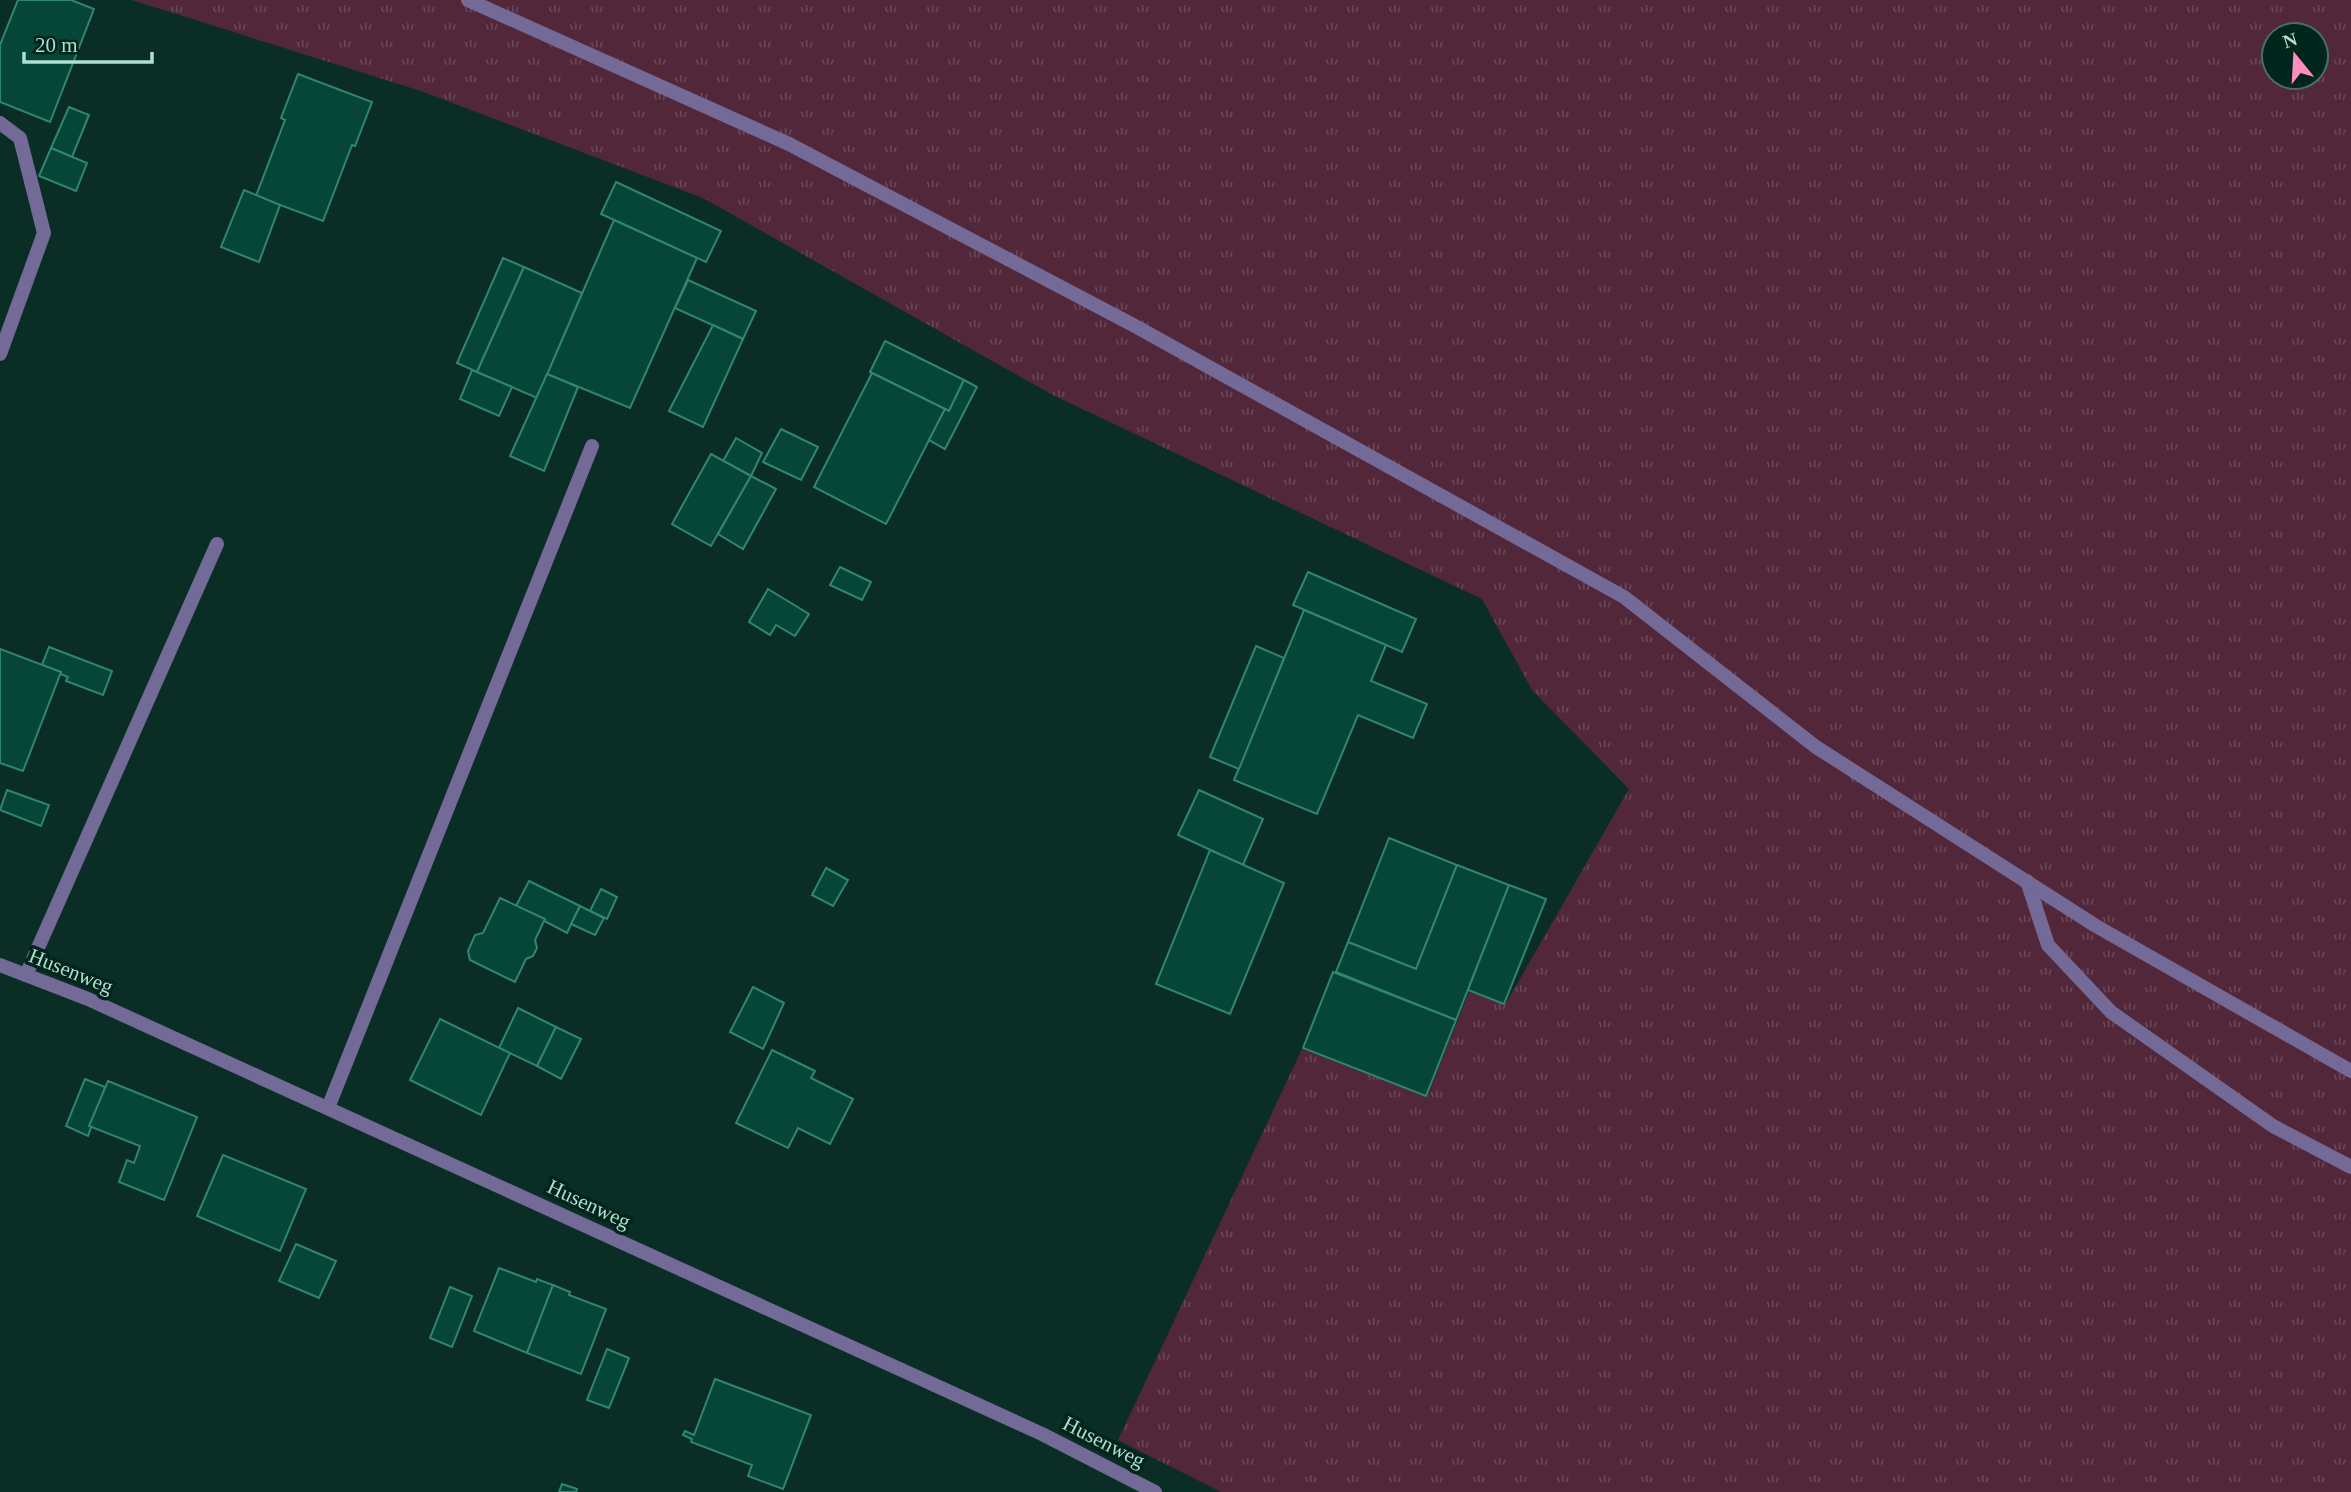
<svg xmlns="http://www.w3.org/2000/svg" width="2351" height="1492" viewBox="0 0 2351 1492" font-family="'Times New Roman',serif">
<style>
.grass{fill:url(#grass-tufts);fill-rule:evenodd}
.building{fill:#054638;stroke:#328570;stroke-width:2}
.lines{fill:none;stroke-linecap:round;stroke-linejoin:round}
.lane{stroke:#736a98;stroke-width:14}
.street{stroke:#736a98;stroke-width:14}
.labels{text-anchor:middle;stroke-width:7;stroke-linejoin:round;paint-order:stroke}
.street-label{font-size:21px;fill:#afdfcf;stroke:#01241b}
</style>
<defs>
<pattern id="grass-tufts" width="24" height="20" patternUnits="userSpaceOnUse" patternTransform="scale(1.75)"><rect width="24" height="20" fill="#52273a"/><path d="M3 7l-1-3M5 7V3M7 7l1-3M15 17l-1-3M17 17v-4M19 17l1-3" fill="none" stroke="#684655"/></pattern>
</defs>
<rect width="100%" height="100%" fill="#0a2e25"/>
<path class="grass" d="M 132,0 L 2351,0 L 2351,1492 L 1221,1492 L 1118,1440 L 1302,1049 L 1427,1097 L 1469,992 L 1506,1003 L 1629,789 L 1532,690 L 1482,599 L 1051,394 L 703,198 L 421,91 ZM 2274,35 L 2316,35 L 2316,77 L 2274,77 Z"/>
<g class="building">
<path d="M 18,0 L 71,0 L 94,9 L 50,122 L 0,102 L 0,45 Z"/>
<path d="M 298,74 L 372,102 L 355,146 L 352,145 L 323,221 L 256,196 L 285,120 L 281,118 Z"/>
<path d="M 69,107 L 89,115 L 72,157 L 51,148 Z"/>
<path d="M 51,148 L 87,163 L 76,191 L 39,176 Z"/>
<path d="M 616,182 L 721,231 L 706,262 L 601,214 Z"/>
<path d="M 244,190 L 280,205 L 259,262 L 221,247 Z"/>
<path d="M 614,220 L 697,258 L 630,408 L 547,374 Z"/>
<path d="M 503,258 L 524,267 L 477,372 L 457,363 Z"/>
<path d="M 524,267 L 582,293 L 537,398 L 477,372 Z"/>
<path d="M 688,280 L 756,311 L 743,339 L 675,308 Z"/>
<path d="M 713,325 L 743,339 L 703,427 L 669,411 Z"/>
<path d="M 885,341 L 964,380 L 949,411 L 870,372 Z"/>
<path d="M 472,370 L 512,387 L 499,416 L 460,399 Z"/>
<path d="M 872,373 L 945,409 L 886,524 L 814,487 Z"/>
<path d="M 547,374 L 578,387 L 544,471 L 510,456 Z"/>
<path d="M 964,380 L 977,387 L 945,449 L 929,440 L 945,409 L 949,411 Z"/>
<path d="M 781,429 L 818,447 L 801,480 L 763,462 Z"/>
<path d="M 736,438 L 762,453 L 751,476 L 723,461 Z"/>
<path d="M 711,454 L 751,476 L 711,546 L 672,524 Z"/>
<path d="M 751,476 L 776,489 L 743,549 L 718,534 Z"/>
<path d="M 840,567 L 871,582 L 862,600 L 830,585 Z"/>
<path d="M 1308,572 L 1416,619 L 1402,652 L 1293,605 Z"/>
<path d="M 768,589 L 809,614 L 795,636 L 776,625 L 770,635 L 749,622 Z"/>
<path d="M 1304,610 L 1386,645 L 1371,681 L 1427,704 L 1413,738 L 1358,715 L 1317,814 L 1234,780 Z"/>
<path d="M 1256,646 L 1284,658 L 1239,769 L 1210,757 Z"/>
<path d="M 49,647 L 112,671 L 103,695 L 66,681 L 68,677 L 61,674 L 61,672 L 42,665 Z"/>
<path d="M 0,649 L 61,672 L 23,771 L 0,763 Z"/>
<path d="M 7,790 L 49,805 L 41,826 L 0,810 Z"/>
<path d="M 1199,790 L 1263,819 L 1243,865 L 1178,835 Z"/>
<path d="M 1389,838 L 1457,865 L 1416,969 L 1348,942 Z"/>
<path d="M 1210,850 L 1284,883 L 1230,1014 L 1156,984 Z"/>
<path d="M 1457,865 L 1509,885 L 1456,1020 L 1336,972 L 1348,942 L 1416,969 Z"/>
<path d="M 826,868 L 848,880 L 833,906 L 812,895 Z"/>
<path d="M 529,881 L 580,906 L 567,933 L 516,906 Z"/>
<path d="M 1509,885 L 1546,899 L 1504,1004 L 1468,990 Z"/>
<path d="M 601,889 L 617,897 L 607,919 L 590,911 Z"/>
<path d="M 500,898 L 545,919 L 535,940 L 537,948 L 533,956 L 526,959 L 515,982 L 470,960 L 468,951 L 475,935 L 483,933 Z"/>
<path d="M 580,906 L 604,918 L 595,935 L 571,924 Z"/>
<path d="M 1333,972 L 1456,1020 L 1426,1096 L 1303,1048 Z"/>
<path d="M 753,987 L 784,1003 L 763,1049 L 730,1032 Z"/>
<path d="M 518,1008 L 556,1027 L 537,1066 L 499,1048 Z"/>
<path d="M 440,1019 L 510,1053 L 481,1115 L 410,1080 Z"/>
<path d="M 556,1027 L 581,1039 L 561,1079 L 537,1066 Z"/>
<path d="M 772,1050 L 815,1071 L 811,1078 L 853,1099 L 830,1144 L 798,1128 L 788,1148 L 736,1123 Z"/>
<path d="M 85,1079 L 105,1087 L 88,1136 L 66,1126 Z"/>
<path d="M 108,1081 L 197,1117 L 164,1200 L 119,1182 L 127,1160 L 134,1163 L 140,1146 L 89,1126 Z"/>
<path d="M 223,1155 L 306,1189 L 280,1251 L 197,1216 Z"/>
<path d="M 296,1244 L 336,1261 L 319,1298 L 279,1281 Z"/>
<path d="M 499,1268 L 536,1282 L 537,1279 L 553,1285 L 527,1353 L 474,1331 Z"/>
<path d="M 553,1285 L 570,1292 L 569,1295 L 606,1309 L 581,1374 L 527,1353 Z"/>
<path d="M 450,1287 L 472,1296 L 452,1347 L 430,1338 Z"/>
<path d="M 607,1349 L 629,1358 L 609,1408 L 587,1400 Z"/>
<path d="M 715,1379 L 811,1415 L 783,1489 L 748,1476 L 752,1465 L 691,1442 L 692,1439 L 683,1435 L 685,1431 L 694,1435 Z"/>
<path d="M 562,1484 L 577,1489 L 576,1492 L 559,1492 Z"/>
</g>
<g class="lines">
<g class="lane">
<path d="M 468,0 L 789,144 L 1135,326 L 1624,597 L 1816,747 L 2096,926 L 2351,1071"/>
<path d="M 0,123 L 20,138 L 44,233 L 0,354"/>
<path d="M 2027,881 L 2048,945 L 2111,1012 L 2273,1126 L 2351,1167"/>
<path d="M 26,975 L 217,544"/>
<path d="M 328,1108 L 592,446"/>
</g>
<path class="street" d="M 0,965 L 88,999 L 1042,1434 L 1155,1492"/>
</g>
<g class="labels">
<g class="street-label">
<text transform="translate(71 971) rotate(22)" y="7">Husenweg</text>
<text transform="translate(589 1204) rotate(25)" y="7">Husenweg</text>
<text transform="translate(1104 1442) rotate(27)" y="7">Husenweg</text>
</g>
</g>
<g transform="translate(2295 56) rotate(342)"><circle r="33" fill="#01241b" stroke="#476f63" stroke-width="2"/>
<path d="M0-5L12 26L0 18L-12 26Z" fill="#fd8ebf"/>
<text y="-10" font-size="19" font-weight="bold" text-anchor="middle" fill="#afdfcf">N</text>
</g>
<path d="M24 52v10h128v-10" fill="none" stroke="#afdfcf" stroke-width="3.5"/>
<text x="35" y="52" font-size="21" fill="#afdfcf" stroke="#01241b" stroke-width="5" paint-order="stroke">20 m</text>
</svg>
